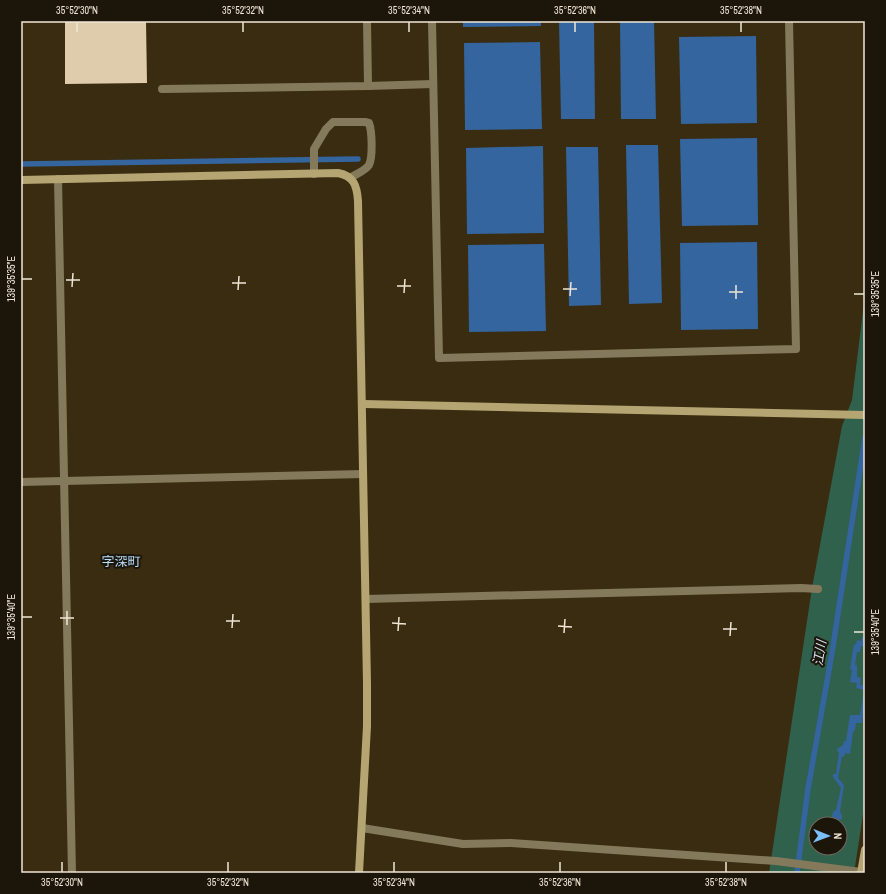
<svg xmlns="http://www.w3.org/2000/svg" width="886" height="894" viewBox="0 0 886 894" font-family="'Archivo Narrow','Noto Sans JP',sans-serif">
<style>
.green{fill:#30614d;fill-rule:evenodd}
.water{fill:#34659e}
.lines{fill:none;stroke-linecap:round;stroke-linejoin:round}
.stream{stroke:#34659e;stroke-width:5.5}
.building{fill:#deccad}
.lane{stroke:#847a5b;stroke-width:8}
.street{stroke:#847a5b;stroke-width:8}
.secondary{stroke:#b5a572;stroke-width:8}
.ticks{fill:none;stroke:#efe6d6;stroke-width:1.5}
.labels{text-anchor:middle;stroke-width:4;stroke-linejoin:round;paint-order:stroke}
.neighbourhood-label{font-size:13px;fill:#b8defe;stroke:#1c150a}
.water-label{font-size:13px;font-style:italic;fill:#d4e2f3;stroke:#1c150a}
.neatline{fill:none;stroke:#efe6d6;stroke-width:1.5}
.ticks-label{font-size:10px;text-anchor:middle;fill:#efe6d6}
</style>
<rect width="100%" height="100%" fill="#3a2c10"/>
<path class="green" d="M 865,295 L 865,802 L 854,873 L 769,873 L 812,588 L 842,426 L 852,400 ZM 816,824 L 840,824 L 840,848 L 816,848 Z"/>
<g class="water">
<path d="M 463,21 L 541,21 L 541,26 L 463,27 Z"/>
<path d="M 559,21 L 594,21 L 595,119 L 561,119 Z"/>
<path d="M 620,21 L 654,21 L 656,119 L 621,119 Z"/>
<path d="M 756,36 L 757,123 L 681,124 L 679,37 Z"/>
<path d="M 540,42 L 542,129 L 465,130 L 464,43 Z"/>
<path d="M 757,138 L 758,225 L 682,226 L 680,139 Z"/>
<path d="M 626,145 L 658,145 L 662,303 L 629,304 Z"/>
<path d="M 543,146 L 544,233 L 467,234 L 466,148 Z"/>
<path d="M 566,147 L 598,147 L 601,305 L 569,306 Z"/>
<path d="M 757,242 L 758,329 L 681,330 L 680,243 Z"/>
<path d="M 544,244 L 546,331 L 469,332 L 468,245 Z"/>
<path d="M 862,637 L 865,637 L 865,647 L 861,646 L 860,652 L 857,652 L 855,665 L 857,665 L 857,677 L 861,678 L 860,685 L 865,685 L 865,702 L 862,723 L 856,723 L 855,730 L 853,732 L 850,754 L 845,753 L 844,757 L 842,756 L 838,778 L 844,785 L 840,811 L 842,816 L 842,819 L 837,821 L 833,819 L 832,816 L 833,812 L 836,810 L 841,788 L 833,777 L 833,774 L 836,774 L 839,752 L 837,751 L 837,749 L 843,745 L 844,741 L 846,741 L 850,715 L 860,715 L 864,690 L 856,688 L 857,683 L 850,682 L 852,670 L 850,669 L 854,644 L 856,645 L 857,640 L 861,641 Z"/>
</g>
<g class="lines">
<g class="stream">
<path d="M 21,164 L 358,159"/>
<path d="M 797,873 L 808,789 L 832,653 L 865,437"/>
</g>
</g>
<path class="building" d="M 65,21 L 146,21 L 147,83 L 65,84 Z"/>
<g class="lines">
<g class="lane">
<path d="M 432,21 L 439,358 L 796,349 L 789,21"/>
<path d="M 368,86 L 433,84"/>
<path d="M 162,89 L 368,86 L 367,21"/>
<path d="M 314,174 L 314,149 L 326,129 L 333,122 L 365,122 L 369,123 C 372,131 373,157 369,165 C 365,171 356,174 350,178"/>
</g>
<g class="street">
<path d="M 58,179 L 72,873"/>
<path d="M 21,482 L 363,474"/>
<path d="M 366,599 L 801,588 L 818,589"/>
<path d="M 362,828 L 463,844 L 511,843 L 776,861 L 861,872"/>
</g>
<g class="secondary">
<path d="M 21,180 L 338,173 C 354,176 357,186 358,201 L 367,683 L 367,726 L 359,873"/>
<path d="M 363,404 L 865,415"/>
<path d="M 861,873 L 865,850"/>
</g>
</g>
<path class="ticks" d="M 77,32 L 77,22M 243,32 L 243,22M 409,32 L 409,22M 575,32 L 575,22M 741,32 L 741,22M 22,279 L 32,279M 66,280 L 80,280M 232,283 L 246,283M 397,286 L 411,286M 72,287 L 73,273M 563,289 L 577,289M 238,290 L 239,276M 729,292 L 743,292M 404,293 L 405,279M 854,294 L 864,294M 570,296 L 571,282M 736,299 L 736,285M 22,617 L 32,617M 60,618 L 74,618M 226,621 L 240,621M 392,623 L 406,624M 67,625 L 67,611M 558,626 L 572,627M 232,628 L 233,614M 723,629 L 737,629M 398,631 L 399,617M 854,632 L 864,632M 564,633 L 565,619M 730,636 L 731,622M 62,872 L 62,862M 228,872 L 228,862M 394,872 L 394,862M 560,872 L 560,862M 726,872 L 726,862"/>
<g class="labels">
<g class="neighbourhood-label">
<text x="121" y="566">字深町</text>
</g>
<g class="water-label">
<text transform="translate(819 653) rotate(-81)" y="5">江川</text>
</g>
</g>
<rect width="886" height="894" fill="none" stroke="#1c150a" stroke-width="44"/>
<g transform="translate(828 836) rotate(91)"><circle r="19" fill="#1c150a" stroke="#70695c"/>
<path d="M0-3L7 15L0 10L-7 15Z" fill="#7abff8"/>
<text y="-6" font-size="11" font-weight="bold" text-anchor="middle" fill="#efe6d6">N</text>
</g>
<rect x="22" y="22" width="842" height="850" class="neatline"/>
<g class="ticks-label">
<text x="77" y="14">35°52'30"N</text>
<text x="243" y="14">35°52'32"N</text>
<text x="409" y="14">35°52'34"N</text>
<text x="575" y="14">35°52'36"N</text>
<text x="741" y="14">35°52'38"N</text>
<text transform="translate(11 279) rotate(-90)" y="4">139°35'35"E</text>
<text transform="translate(875 294) rotate(-90)" y="4">139°35'35"E</text>
<text transform="translate(11 617) rotate(-90)" y="4">139°35'40"E</text>
<text transform="translate(875 632) rotate(-90)" y="4">139°35'40"E</text>
<text x="62" y="886">35°52'30"N</text>
<text x="228" y="886">35°52'32"N</text>
<text x="394" y="886">35°52'34"N</text>
<text x="560" y="886">35°52'36"N</text>
<text x="726" y="886">35°52'38"N</text>
</g>
</svg>
